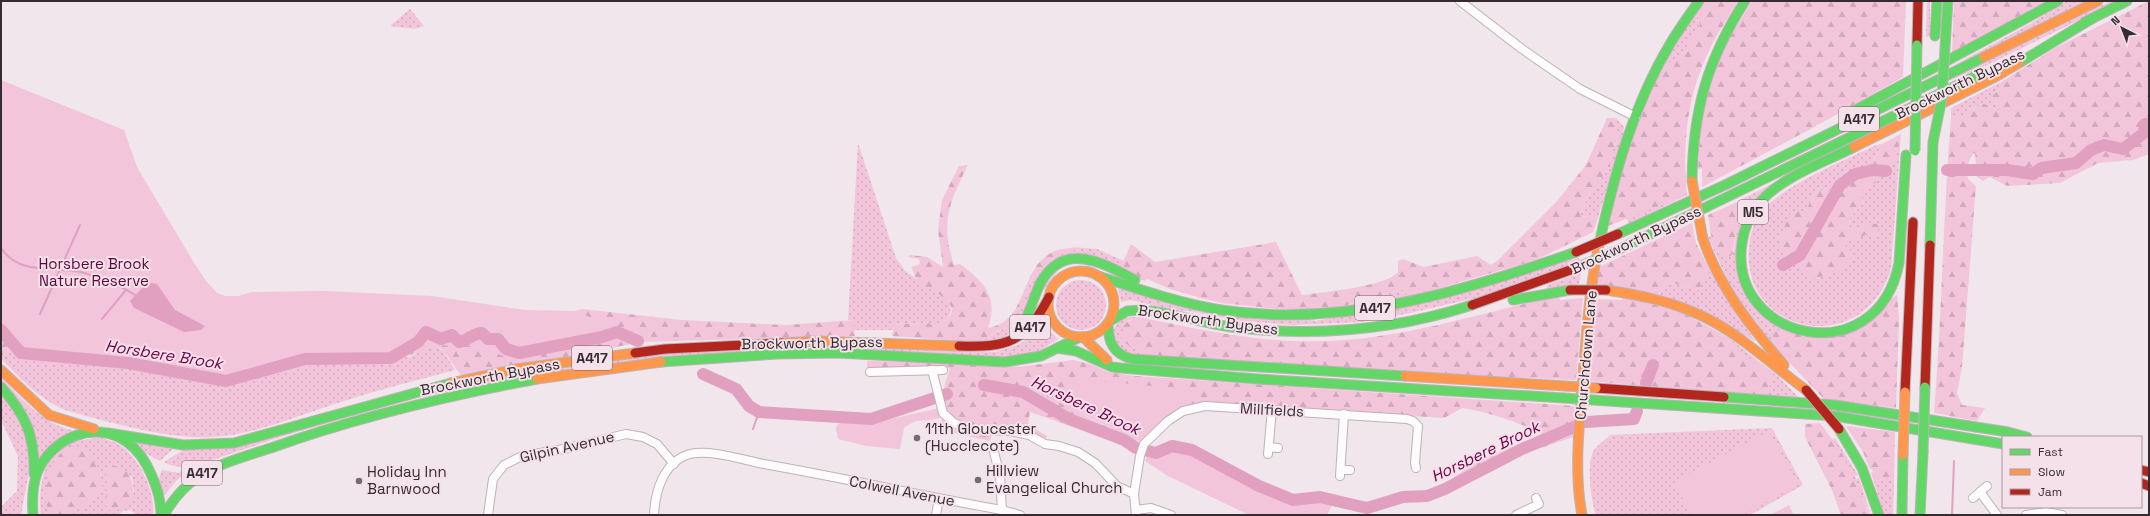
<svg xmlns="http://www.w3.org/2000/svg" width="2150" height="516" viewBox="0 0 2150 516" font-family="'Space Grotesk',sans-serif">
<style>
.grass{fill:url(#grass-dots);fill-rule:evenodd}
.forest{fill:url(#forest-firs)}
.park{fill:#f2c5da}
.water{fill:#e2a0c1}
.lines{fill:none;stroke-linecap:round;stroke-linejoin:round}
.stream{stroke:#e2a0c1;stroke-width:2}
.river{stroke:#e2a0c1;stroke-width:12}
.street-casing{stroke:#bcb3b7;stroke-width:10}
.fast-casing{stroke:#bcb3b7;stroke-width:11}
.slow-casing{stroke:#bcb3b7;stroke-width:11}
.jam-casing{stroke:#bcb3b7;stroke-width:11}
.street{stroke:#fdfbfc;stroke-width:8}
.fast{stroke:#63d668;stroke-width:9}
.slow{stroke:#ff974d;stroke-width:9}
.jam{stroke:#b3261e;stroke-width:9}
.fast-bridge-casing{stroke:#bcb3b7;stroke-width:11;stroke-linecap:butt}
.slow-bridge-casing{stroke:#bcb3b7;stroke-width:11;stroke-linecap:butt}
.jam-bridge-casing{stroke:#bcb3b7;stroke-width:11;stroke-linecap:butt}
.fast-bridge{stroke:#63d668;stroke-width:9}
.slow-bridge{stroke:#ff974d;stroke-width:9}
.jam-bridge{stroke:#b3261e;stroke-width:9}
.poi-dot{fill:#766d71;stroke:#f5e1ea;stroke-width:1.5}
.labels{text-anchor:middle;stroke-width:4;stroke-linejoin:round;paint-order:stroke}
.shield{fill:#f5e1ea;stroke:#6e6268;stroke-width:1}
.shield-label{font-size:14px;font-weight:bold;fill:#342c30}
.street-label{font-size:15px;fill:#342c30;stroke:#f5e1ea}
.park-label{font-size:15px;fill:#59073a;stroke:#f5e1ea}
.poi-label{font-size:15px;fill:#342c30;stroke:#f5e1ea;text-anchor:start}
.water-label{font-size:16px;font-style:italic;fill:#700049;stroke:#f5e1ea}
</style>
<defs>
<pattern id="grass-dots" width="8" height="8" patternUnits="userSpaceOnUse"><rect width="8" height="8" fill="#f2c5da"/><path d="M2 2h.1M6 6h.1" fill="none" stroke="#d0a9bb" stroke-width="1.8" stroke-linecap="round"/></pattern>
<pattern id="forest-firs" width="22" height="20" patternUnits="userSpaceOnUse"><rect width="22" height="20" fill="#f2c5da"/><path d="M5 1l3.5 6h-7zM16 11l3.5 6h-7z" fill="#d0a9bb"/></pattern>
</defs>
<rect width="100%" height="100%" fill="#f1e6eb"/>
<g class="grass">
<path d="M 1927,1 L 1930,1 L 1930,36 L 1926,37 Z"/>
<path d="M 2067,1 L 2087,1 L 1951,67 L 2030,24 Z"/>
<path d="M 2111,1 L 2118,1 L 1977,70 L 1949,80 Z"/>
<path d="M 410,9 L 424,26 L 414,29 L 390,26 Z"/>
<path d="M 1696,10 L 1700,26 L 1688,49 L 1675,60 L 1663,66 Z"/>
<path d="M 2001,82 L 1997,92 L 2005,113 L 1982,103 L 1975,108 L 1967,110 L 1962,117 L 1951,118 L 1951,108 Z"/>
<path d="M 1616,118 L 1624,127 L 1623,134 L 1598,218 L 1580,216 L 1590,191 L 1610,168 L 1611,154 L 1620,134 L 1614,126 Z"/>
<path d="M 1901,134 L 1891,269 C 1863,360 1742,334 1749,249 C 1750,236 1754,219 1763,210 C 1789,182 1842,162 1876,145 L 1882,144 L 1872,165 C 1853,169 1845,174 1832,190 L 1818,190 L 1780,251 L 1799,264 L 1844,244 L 1847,239 L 1867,233 L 1877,237 L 1858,227 L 1850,227 L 1849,219 L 1864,202 L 1859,192 C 1886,176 1894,163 1901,134 Z"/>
<path d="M 858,143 L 896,258 L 905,271 L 949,301 C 952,311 951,317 943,323 L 894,324 L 893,330 L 854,330 L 854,320 L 848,320 Z"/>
<path d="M 1828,155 L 1755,204 L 1739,271 L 1783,329 L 1770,342 L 1734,295 L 1708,237 L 1712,236 L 1716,252 L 1734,251 L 1736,232 L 1743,209 L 1742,202 L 1735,203 Z"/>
<path d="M 1687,195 L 1628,224 L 1627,218 Z"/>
<path d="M 1083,248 L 1097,249 L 1124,261 L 1120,269 L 1069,256 L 1014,330 L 1005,337 L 985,343 L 986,338 C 995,333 1007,329 1013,319 C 1017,314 1020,306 1022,300 C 1037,266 1045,255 1083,248 Z"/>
<path d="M 1579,258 L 1580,261 L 1479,297 L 1410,313 L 1361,322 L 1293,325 L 1242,321 L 1189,311 L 1173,310 L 1131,300 L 1121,302 L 1118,289 L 1316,321 Z"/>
<path d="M 1711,272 L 1755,341 L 1658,295 L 1671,283 L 1700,290 L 1700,280 Z"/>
<path d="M 1581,273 L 1579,285 L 1547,290 L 1547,285 Z"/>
<circle cx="1081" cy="305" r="25"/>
<path d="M 1404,289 L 1408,297 L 1333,309 Z"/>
<path d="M 1130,317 L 1139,317 L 1127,321 L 1147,356 C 1141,355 1133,356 1128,354 C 1117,349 1107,332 1118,323 C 1121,320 1126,318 1130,317 Z"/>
<path d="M 1044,325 L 1058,339 L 1039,351 L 1013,358 L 893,351 L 820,350 L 739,352 L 659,358 L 504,380 L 394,403 L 334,420 L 335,421 L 277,438 L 195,466 L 177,480 L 162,498 C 159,488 157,479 162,470 L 179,473 L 186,468 L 170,465 L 164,462 L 185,449 L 199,450 L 239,446 L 393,401 L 517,373 L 617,358 L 729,349 L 865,347 L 995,352 L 1020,344 Z"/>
<path d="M 1729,338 L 1780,378 L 1800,399 L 1768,396 L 1727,342 Z"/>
<path d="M 436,346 L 444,352 L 455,370 C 418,380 381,389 344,401 C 301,414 259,434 213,437 C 169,440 108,422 65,410 C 39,399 21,379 1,359 L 1,351 L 409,357 L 426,348 Z"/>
<path d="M 1,378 C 22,398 42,424 72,430 L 39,457 Z"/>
<path d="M 1,393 L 26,428 L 29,472 L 21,515 L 1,515 L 1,507 L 17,491 L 18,456 L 1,420 Z"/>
<path d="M 1772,428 L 1803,485 L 1750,515 L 1596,515 C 1591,502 1586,463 1594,450 C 1598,445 1605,440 1610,435 Z"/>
<path d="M 100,437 C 106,440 113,441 118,444 C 139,456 156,492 153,515 L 136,515 L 131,510 L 123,511 L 119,515 L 66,515 L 101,491 L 101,474 L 61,452 C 46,473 48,488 49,512 L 52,515 L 41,515 C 38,491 42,460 64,445 C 71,441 92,439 100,437 ZM 112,465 L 118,466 L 132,477 L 134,492 L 106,506 L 108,492 L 106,472 Z"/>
<path d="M 1835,438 L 1858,475 L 1855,476 L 1856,479 L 1859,478 L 1871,515 L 1833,440 Z"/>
<path d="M 133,442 L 173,449 L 160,461 L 141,451 Z"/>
<path d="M 1886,478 L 1894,480 L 1893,515 L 1884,515 L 1874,482 Z"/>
</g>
<g class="forest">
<path d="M 1703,1 L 1738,1 C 1729,17 1718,32 1710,49 C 1687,94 1682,145 1687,195 L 1608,226 C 1620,171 1639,117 1663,66 L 1675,60 L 1688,49 L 1686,39 L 1694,35 L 1700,26 L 1696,10 Z"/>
<path d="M 1752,1 L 1906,1 L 1903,77 L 1816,126 L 1702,187 L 1702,168 L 1698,169 L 1701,113 L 1723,48 Z"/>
<path d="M 1954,1 L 2047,1 L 1952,54 Z"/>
<path d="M 2149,1 L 2149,154 L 2133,160 L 2098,163 L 2060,183 L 2007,186 L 1990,177 L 1983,181 L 1977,177 L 1975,154 L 1973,153 L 1967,166 L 1961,168 L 1961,172 L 1966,173 L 1969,180 L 1976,186 L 1962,367 L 1957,393 L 1962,405 L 1985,408 L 1977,421 L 1934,413 C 1942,315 1943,216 1951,118 L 1962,117 L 1967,110 L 1975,108 L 1982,103 L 2003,112 L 1989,99 L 1997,92 L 2001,82 L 2057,47 Z"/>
<path d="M 1607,118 L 1616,118 L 1614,126 L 1620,134 L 1611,154 L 1610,168 L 1590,191 L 1580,216 L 1598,218 L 1593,232 L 1536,260 L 1408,297 L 1404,289 L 1333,309 L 1276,309 L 1222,303 L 1201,298 L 1170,289 L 1147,279 L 1144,281 L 1120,269 L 1131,244 L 1155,262 L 1276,242 L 1302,295 C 1323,292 1385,287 1398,272 L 1398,261 L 1403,259 L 1424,267 L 1477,256 L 1491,265 L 1498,260 L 1558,200 L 1586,165 Z"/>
<path d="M 1901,134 L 1896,157 L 1875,183 L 1859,192 L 1864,202 L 1849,219 L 1850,227 L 1858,227 L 1865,221 L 1879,225 L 1877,238 L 1867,233 L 1858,240 L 1847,239 L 1844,244 L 1854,254 L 1838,272 L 1812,279 L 1803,274 L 1799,264 L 1780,251 L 1781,234 L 1791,212 L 1805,211 L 1818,190 L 1832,190 C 1845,174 1852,169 1872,165 L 1882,144 Z"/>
<path d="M 968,165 C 949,203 940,223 954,265 L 960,264 C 984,282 999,297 988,328 C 1032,321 1017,259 1062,249 C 1070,248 1076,246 1083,248 C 1056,253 1036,264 1026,292 C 1023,301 1020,311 1014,319 C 1006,328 996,333 986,338 L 985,343 L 892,336 L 894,324 L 943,323 C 971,303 925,290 916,278 C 914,275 913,270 911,267 L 920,264 L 919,259 L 908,257 L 910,255 L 927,257 L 943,267 L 938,230 L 942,200 L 959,166 Z"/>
<path d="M 1742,202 L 1744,209 L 1736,232 L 1732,255 C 1711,264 1711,230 1708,215 L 1735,203 Z"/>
<path d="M 1692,223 L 1696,243 L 1711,272 L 1701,280 L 1700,290 L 1671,283 L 1658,295 L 1596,286 L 1597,268 Z"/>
<path d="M 1897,295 L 1899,318 L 1896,408 L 1824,399 L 1770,342 L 1775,331 L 1783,329 L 1826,338 Z"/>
<path d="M 1559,296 L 1560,300 L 1583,298 L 1576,380 L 1370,371 L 1147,356 L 1122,341 C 1122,324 1123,323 1139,317 C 1207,331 1273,346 1343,340 C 1416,335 1487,311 1559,296 Z"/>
<path d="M 1623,296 L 1684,313 L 1729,338 L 1728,342 L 1772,375 L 1768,396 L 1587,381 L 1593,299 L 1622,300 Z"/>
<path d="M 582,309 L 682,320 L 786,325 L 854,320 L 855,336 L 641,342 L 464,378 C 454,369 447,350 436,346 L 396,360 L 372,358 L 51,360 L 1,351 L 1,326 L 580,330 L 575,311 Z"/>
<path d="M 1073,360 L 1090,364 L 1108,372 L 1135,376 L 1575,406 L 1573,437 L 1520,455 L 1438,496 L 1437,489 L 1475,463 L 1542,434 C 1516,421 1491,413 1462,408 L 1444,418 L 1210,403 L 1193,407 L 1069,385 L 1061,403 L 1101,424 L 1132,437 L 1138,442 L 1136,454 L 1121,444 L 1030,412 L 1028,425 L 1047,436 L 1045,441 C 1028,432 1013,426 993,427 L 990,441 L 941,430 L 945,383 L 950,368 L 867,368 L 867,361 L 955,363 L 1018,367 Z"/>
<path d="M 1820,423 L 1841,451 L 1870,515 L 1841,515 L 1832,490 L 1805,437 L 1805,424 Z"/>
<path d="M 1846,426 L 1895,432 L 1894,480 L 1886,478 L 1874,482 L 1871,473 L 1873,472 L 1872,469 L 1870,469 L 1863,452 Z"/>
<path d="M 76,446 L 86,450 L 98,468 L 103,482 L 101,491 L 88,504 L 66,515 L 52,515 C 38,503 49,463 62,452 C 66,448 71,447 76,446 Z"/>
<path d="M 112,465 C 130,468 133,480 134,497 C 128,505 119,512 108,510 C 104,503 108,481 106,472 Z"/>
</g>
<g class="park">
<path d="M 1,80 L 124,130 L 137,167 L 193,261 L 206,281 L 217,293 L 225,296 L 239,296 L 251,292 L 325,291 L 432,296 L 525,310 L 575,311 L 637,336 L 575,349 L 513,357 L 500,355 L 486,347 L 467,345 L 457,347 L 443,345 L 422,347 L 379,365 L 315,365 L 229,385 L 216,385 L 128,368 L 37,362 L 24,359 L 1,339 Z"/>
<path d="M 1072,382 C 1109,381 1145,384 1182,391 L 1194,408 L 1183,411 L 1144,444 L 1060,403 L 1066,389 Z"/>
<path d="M 939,408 L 942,417 C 925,424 921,415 904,428 L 900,449 L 866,446 L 838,439 L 836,429 L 837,425 L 843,421 L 878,422 Z"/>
<path d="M 1769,431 L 1798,485 L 1742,515 L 1691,515 L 1674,482 Z"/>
<path d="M 1172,446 L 1192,450 L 1259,486 L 1292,500 L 1320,497 L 1334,500 L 1329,512 L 1326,515 L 1249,515 L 1168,476 L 1145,461 L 1150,451 L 1156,453 Z"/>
<path d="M 1789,505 L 1794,515 L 1770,515 Z"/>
</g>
<path class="water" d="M 148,282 L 157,284 L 175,310 L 205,326 L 201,330 L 184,332 L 134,308 L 130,301 Z"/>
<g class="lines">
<g class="stream">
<path d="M 1,248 C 20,276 53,266 81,272 C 99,277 120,285 135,295"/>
<path d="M 40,314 L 80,225"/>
<path d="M 102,319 L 126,290"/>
<path d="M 753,429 L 759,412"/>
<path d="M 1952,515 L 1954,461"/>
</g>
<g class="river">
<path d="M 1947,170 L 2007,170 L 2033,174 L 2041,168 L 2076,163 L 2091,150 L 2104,145 L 2123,149 L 2144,133 L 2145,124 L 2149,124"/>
<path d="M 1783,265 L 1800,255 L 1840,185 L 1855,174 L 1873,170 L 1886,171"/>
<path d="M 1,330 L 21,353 L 128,363 L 226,381 L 305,359 L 391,358 L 418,342 L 426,332 L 441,339 L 452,335 L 459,342 C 468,341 473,333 482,333 L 488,339 L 498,339 L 506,349 L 519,353 L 602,337 L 617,332 L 638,341"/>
<path d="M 703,374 L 736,389 L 749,406 L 759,412 L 871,419 L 947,394"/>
<path d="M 1646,383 L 1653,365"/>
<path d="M 984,385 L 1023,392 L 1069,419 L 1124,440 L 1136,448 L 1156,453 L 1172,446 L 1192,450 L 1259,486 L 1293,500 L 1320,497 L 1367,508 L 1403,497 L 1427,496 L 1445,489 L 1522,449 L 1574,427"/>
<path d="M 1586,422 L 1634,419 L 1637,411"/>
</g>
<g class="street-casing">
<g id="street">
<path d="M 1460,1 L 1522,49 L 1580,89 L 1636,117"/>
<path d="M 932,370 L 943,413 L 954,423 L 968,429 L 1010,431 L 1029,435 L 1045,444 L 1059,446 L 1078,452 L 1095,463 L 1117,486 L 1134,494 L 1136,515"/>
<path d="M 870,372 L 943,370"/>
<path d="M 1269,447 L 1278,448"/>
<path d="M 993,448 L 1000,476 L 1002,510"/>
<path d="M 1268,454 L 1272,409"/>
<path d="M 1341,470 L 1350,470"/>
<path d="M 1340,476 L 1344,414"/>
<path d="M 1980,492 L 1997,515"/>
<path d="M 1134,494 L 1140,456 L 1144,444 L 1168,421 L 1183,411 L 1205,406 L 1407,419 L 1413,421 L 1418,426 L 1415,463 L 1416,468"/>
<path d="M 1973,498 L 1987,486"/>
<path d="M 1136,510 L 1151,508 L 1171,515"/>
<path d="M 488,515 L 493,479 L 504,465 L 522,456 L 564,449 L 626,434 L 643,437 L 657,444 L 674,464"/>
<path d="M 654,515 C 655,491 664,461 690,454 C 709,449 744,460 764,464 C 844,478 923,496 1002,510 L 1020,515"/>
<path d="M 936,515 L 939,498"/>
<path d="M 1516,515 L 1539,504 L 1536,498"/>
<path d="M 2026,515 L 2046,512 L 2062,515"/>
</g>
</g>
<g class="fast-casing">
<g id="fast">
<path d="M 2085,22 L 2127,1"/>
<path d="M 1946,31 L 1948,1"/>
<path d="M 1935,36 L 1937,1"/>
<path d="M 2019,63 L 2093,18"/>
<path d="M 1846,115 L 2058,1"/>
<path d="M 1854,147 C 1825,162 1784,176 1762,200 C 1751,211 1744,228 1742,243 C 1727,340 1877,375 1899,263 L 1906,155"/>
<path d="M 1692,181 C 1693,111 1707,60 1745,1"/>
<path d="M 1618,234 L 1725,185 L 1984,57"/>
<path d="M 1600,240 C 1615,172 1634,104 1670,44 C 1679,29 1689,15 1699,1"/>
<path d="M 1930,245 L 1933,142"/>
<path d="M 1620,249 L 1976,76"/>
<path d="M 1098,276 C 1138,289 1179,303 1221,310 C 1343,328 1462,292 1576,252"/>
<path d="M 1513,300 L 1570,290"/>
<path d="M 1110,321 L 1127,311 L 1141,310 C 1172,312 1201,323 1231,327 C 1312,337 1395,330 1472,305"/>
<path d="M 1108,323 C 1108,342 1113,354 1132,359 L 1405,376"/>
<path d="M 1023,324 C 1031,311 1034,295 1041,282 C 1065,240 1105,264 1135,280"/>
<path d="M 1057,348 L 1076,351 L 1112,367 L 1121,368 L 1258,379 L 1564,398"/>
<path d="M 661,362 L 778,354 L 838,353 L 1005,362 L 1041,356 L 1080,337"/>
<path d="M 1,387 C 26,415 35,436 34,474"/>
<path d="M 1724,397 L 1835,405 L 2008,432 L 2027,437"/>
<path d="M 1593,400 L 1835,416 L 2003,444"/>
<path d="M 1839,429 L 1862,468 L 1879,515"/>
<path d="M 108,433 L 183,445 L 234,443 L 451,383"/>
<path d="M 33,515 C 32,501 32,487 37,473 C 51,438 95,419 127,442 C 138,450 146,462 151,474 C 157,487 161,500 161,515"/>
<path d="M 164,515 C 173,499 183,487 198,477 C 220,463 246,456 271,448 C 357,417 447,396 537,379"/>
<path d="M 1902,515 L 1903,455"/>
<path d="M 1920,515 L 1923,453"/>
</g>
</g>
<g class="slow-casing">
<g id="slow">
<path d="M 1984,57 L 2098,1"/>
<path d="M 1854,147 L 1997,76 L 2019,63"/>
<path d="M 1703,239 C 1720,288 1750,326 1784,365"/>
<circle cx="1081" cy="304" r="33"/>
<path d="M 1606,290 C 1639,295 1671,301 1702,316 C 1739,333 1773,366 1806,390"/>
<path d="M 1083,337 L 1107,360"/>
<path d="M 782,343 L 817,341 L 959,346"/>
<path d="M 1,370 L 49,415 L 94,429"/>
<path d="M 1405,376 L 1566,386"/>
<path d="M 537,379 L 661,362"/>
<path d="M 451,383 L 516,369 L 635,353"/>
<path d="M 1582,515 C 1574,473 1579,430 1582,388 C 1586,338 1589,288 1600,240"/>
</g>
</g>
<g class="jam-casing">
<g id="jam">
<path d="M 1917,45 L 1918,1"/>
<path d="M 1472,305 L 1576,268"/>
<path d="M 959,346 C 1007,348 1026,342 1049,297"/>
<path d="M 635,353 L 665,349 L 782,343"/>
<path d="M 1925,387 L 1930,245"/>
<path d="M 1596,388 L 1724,397"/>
<path d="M 1905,392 L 1913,222"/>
<path d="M 2141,470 L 2149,472"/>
<path d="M 2141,483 L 2149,486"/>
</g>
</g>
<use href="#street" class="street"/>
<use href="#fast" class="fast"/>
<use href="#slow" class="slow"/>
<use href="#jam" class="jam"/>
<g class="fast-bridge-casing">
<g id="fast-bridge">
<path d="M 1933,142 L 1942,98 L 1946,31"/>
<path d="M 1915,151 L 1917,45"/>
<path d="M 1576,268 L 1620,249"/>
<path d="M 1564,398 L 1593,400"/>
<path d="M 1923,453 L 1925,387"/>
</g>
</g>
<g class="slow-bridge-casing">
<g id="slow-bridge">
<path d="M 1692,181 L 1703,239"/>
<path d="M 1566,386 L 1596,388"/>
<path d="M 1903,455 L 1905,392"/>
</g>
</g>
<g class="jam-bridge-casing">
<g id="jam-bridge">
<path d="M 1576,252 L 1618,234"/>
<path d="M 1570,290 L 1606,290"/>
<path d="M 1806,390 L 1839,429"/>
</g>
</g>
<use href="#fast-bridge" class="fast-bridge"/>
<use href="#slow-bridge" class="slow-bridge"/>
<use href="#jam-bridge" class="jam-bridge"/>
</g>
<g class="poi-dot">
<circle cx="917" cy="438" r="4"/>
<circle cx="978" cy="480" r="4"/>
<circle cx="359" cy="481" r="4"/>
</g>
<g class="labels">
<g class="shield">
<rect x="1839" y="107" width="40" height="24" rx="3"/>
<rect x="1738" y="200" width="30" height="24" rx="3"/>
<rect x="1355" y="296" width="40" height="24" rx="3"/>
<rect x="1010" y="315" width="40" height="24" rx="3"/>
<rect x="572" y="346" width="40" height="24" rx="3"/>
<rect x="182" y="461" width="40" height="24" rx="3"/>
</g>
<g class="shield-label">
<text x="1859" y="124">A417</text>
<text x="1753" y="217">M5</text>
<text x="1375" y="313">A417</text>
<text x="1030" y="332">A417</text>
<text x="592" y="363">A417</text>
<text x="202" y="478">A417</text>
</g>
<g class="street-label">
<text transform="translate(1960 84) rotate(-26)" y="5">Brockworth Bypass</text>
<text transform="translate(1636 240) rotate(-25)" y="5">Brockworth Bypass</text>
<text transform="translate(1208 320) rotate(8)" y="5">Brockworth Bypass</text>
<text transform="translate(812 343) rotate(-1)" y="5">Brockworth Bypass</text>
<text transform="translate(1586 355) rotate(-85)" y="5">Churchdown Lane</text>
<text transform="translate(490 377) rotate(-11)" y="5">Brockworth Bypass</text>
<text transform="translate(1272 410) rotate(3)" y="5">Millfields</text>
<text transform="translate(567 447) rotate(-13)" y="5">Gilpin Avenue</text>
<text transform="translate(902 491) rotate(11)" y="5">Colwell Avenue</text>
</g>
<g class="park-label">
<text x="94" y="269">Horsbere Brook<tspan x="94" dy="17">Nature Reserve</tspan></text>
</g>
<g class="poi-label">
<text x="925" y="434">11th Gloucester<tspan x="925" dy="17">(Hucclecote)</tspan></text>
<text x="986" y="476">Hillview<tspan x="986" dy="17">Evangelical Church</tspan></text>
<text x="367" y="477">Holiday Inn<tspan x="367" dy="17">Barnwood</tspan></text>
</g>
<g class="water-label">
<text transform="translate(164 354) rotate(9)" y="6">Horsbere Brook</text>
<text transform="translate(1086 405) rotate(25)" y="6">Horsbere Brook</text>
<text transform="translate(1485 451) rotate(-26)" y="6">Horsbere Brook</text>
</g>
</g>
<rect width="2150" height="516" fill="none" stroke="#342c30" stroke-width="4"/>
<rect x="2002" y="436" width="140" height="72" fill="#f5e1ea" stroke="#a899a0"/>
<rect x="2010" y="449" width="20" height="6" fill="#63d668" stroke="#a899a0"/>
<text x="2038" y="456" font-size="12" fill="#342c30">Fast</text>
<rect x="2010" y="469" width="20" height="6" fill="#ff974d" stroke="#a899a0"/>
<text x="2038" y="476" font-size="12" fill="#342c30">Slow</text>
<rect x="2010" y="489" width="20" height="6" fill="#b3261e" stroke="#a899a0"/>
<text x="2038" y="496" font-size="12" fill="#342c30">Jam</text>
<g transform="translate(2122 28) rotate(318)" stroke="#f5e1ea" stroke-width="3" paint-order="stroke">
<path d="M0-3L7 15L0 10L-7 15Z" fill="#342c30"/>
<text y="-6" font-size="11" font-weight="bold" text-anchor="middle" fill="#342c30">N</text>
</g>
</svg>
